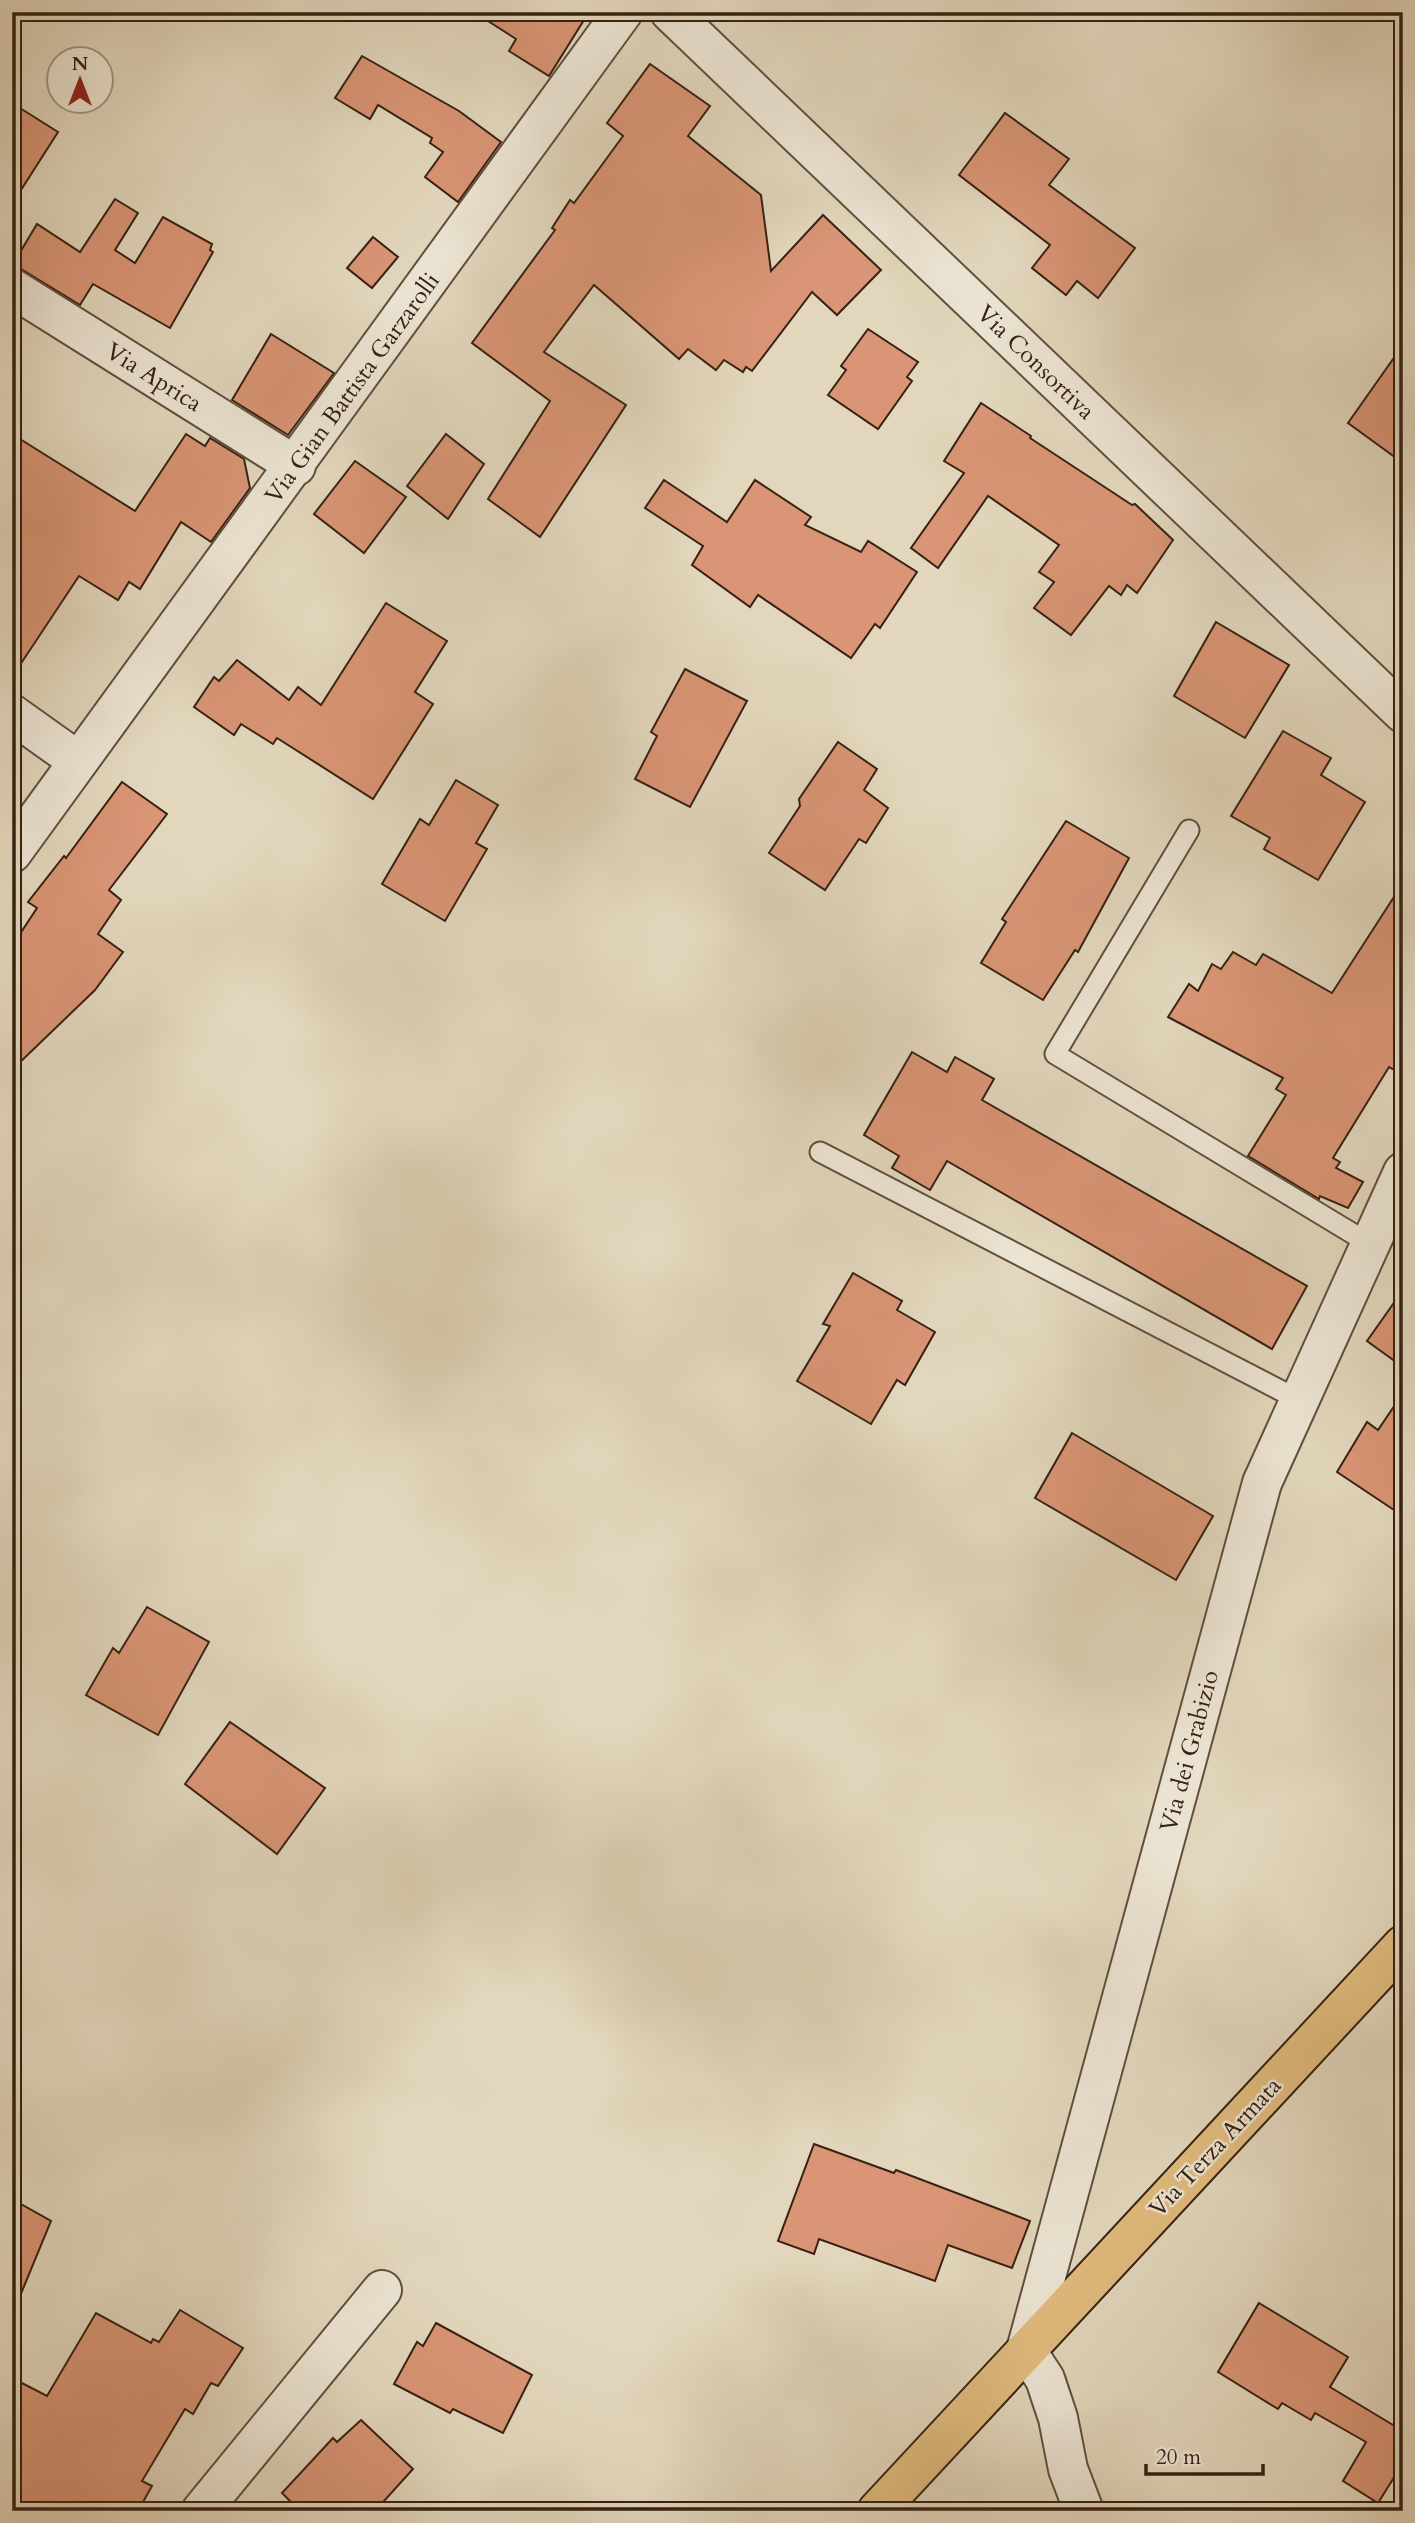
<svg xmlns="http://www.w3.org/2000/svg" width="1415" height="2523" viewBox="0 0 1415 2523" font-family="Cardo,serif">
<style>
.building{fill:#d99575;stroke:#362112;stroke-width:2}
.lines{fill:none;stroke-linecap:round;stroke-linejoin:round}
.lane-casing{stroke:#614e3d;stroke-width:23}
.street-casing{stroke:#614e3d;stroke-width:42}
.primary-casing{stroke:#362112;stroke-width:42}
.lane{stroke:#ece5d4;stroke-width:19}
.street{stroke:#ece5d4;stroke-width:38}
.primary{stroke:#e1bc7e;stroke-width:38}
.labels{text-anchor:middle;stroke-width:5;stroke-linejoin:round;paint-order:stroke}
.street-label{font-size:24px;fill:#362112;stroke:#ece5d4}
</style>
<rect width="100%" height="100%" fill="#e2d7bd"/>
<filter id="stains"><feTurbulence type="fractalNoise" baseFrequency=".00286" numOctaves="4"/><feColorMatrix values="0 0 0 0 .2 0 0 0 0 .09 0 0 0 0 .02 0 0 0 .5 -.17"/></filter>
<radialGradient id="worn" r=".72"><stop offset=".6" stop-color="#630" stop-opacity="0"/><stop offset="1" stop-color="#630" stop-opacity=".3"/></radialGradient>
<g class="building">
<path d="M 474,12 L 589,12 L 549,76 L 509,51 L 516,39 Z"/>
<path d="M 362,56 L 459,111 L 501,142 L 458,202 L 425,177 L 443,152 L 430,143 L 432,138 L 378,105 L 370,119 L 335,98 Z"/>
<path d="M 650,64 L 710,106 L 688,136 L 761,195 L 771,271 L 823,215 L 881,270 L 837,315 L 812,292 L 752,371 L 746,367 L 743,372 L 724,360 L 716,370 L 688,349 L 679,359 L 594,285 L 544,352 L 626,405 L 540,537 L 488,499 L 550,401 L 472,343 L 555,230 L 552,228 L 570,200 L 574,203 L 623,136 L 607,123 Z"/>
<path d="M 12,103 L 58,132 L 12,204 Z"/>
<path d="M 1005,113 L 1069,159 L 1049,185 L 1135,248 L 1098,298 L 1077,281 L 1066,295 L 1032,268 L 1050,245 L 959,175 Z"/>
<path d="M 115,199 L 138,213 L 115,250 L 135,263 L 163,217 L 212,244 L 210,250 L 213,252 L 170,328 L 93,284 L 80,305 L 13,264 L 37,224 L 80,252 Z"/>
<path d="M 373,237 L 398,257 L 372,288 L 347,268 Z"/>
<path d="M 868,329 L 918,362 L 907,377 L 912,381 L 878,429 L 828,395 L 846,370 L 841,366 Z"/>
<path d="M 271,334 L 334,373 L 288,435 L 232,400 Z"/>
<path d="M 1403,345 L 1403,463 L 1348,423 Z"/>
<path d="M 981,403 L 1031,436 L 1030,438 L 1132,505 L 1135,504 L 1173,540 L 1137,593 L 1127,585 L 1121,595 L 1109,586 L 1071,635 L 1034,608 L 1054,582 L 1039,572 L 1059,545 L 988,496 L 938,568 L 911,548 L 964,473 L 944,461 Z"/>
<path d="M 12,434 L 135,511 L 186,434 L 205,446 L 210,438 L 244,459 L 250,488 L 211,542 L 181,522 L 140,589 L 129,582 L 118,600 L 79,576 L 12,677 Z"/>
<path d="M 446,434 L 484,464 L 448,519 L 407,486 Z"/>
<path d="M 355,461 L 406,497 L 364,553 L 314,514 Z"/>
<path d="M 664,480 L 727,522 L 755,480 L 811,517 L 805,525 L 861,552 L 868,541 L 917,572 L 880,628 L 875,624 L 851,658 L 758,595 L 750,607 L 692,565 L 703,546 L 645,508 Z"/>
<path d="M 386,603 L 447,641 L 415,692 L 433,704 L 373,799 L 277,738 L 273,744 L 241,724 L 234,735 L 194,707 L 214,677 L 219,681 L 237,660 L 289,700 L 298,687 L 321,705 Z"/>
<path d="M 1216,622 L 1289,665 L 1245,738 L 1174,696 Z"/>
<path d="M 685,669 L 747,701 L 690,807 L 635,779 L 657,736 L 651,732 Z"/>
<path d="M 1283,731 L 1331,758 L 1321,775 L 1365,802 L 1318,880 L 1264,849 L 1270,838 L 1231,816 Z"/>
<path d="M 838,742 L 877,769 L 864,790 L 888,808 L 866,843 L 859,839 L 825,890 L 769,853 L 800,806 L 799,799 Z"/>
<path d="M 456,780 L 498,805 L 476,843 L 487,849 L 445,921 L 382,884 L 420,819 L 429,825 Z"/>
<path d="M 122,782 L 167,814 L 109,890 L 121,900 L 98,934 L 123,952 L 95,990 L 12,1070 L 12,946 L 37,908 L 28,902 L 64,856 L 66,858 Z"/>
<path d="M 1066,821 L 1129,858 L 1078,952 L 1075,950 L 1043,1000 L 981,963 L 1006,922 L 1002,919 Z"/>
<path d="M 1403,883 L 1403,1075 L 1389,1067 L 1333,1158 L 1340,1162 L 1336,1168 L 1363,1182 L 1348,1208 L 1320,1196 L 1319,1199 L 1248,1156 L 1286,1095 L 1276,1089 L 1283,1078 L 1168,1017 L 1189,984 L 1198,991 L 1212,964 L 1221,969 L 1233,952 L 1256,965 L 1263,954 L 1332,993 Z"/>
<path d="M 912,1052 L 947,1072 L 955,1057 L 994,1079 L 982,1100 L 1307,1286 L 1272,1349 L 947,1161 L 930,1190 L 892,1168 L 899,1156 L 864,1135 Z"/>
<path d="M 853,1273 L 902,1301 L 897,1310 L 935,1332 L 905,1385 L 897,1380 L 871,1424 L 797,1381 L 830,1326 L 823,1324 Z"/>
<path d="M 1403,1290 L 1403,1367 L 1367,1341 Z"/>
<path d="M 1403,1393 L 1403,1516 L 1337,1472 L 1367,1422 L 1378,1430 Z"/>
<path d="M 1072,1433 L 1213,1516 L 1176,1580 L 1035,1498 Z"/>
<path d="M 147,1607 L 209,1642 L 158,1735 L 86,1695 L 113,1648 L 119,1653 Z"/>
<path d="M 230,1722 L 325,1788 L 277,1854 L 185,1784 Z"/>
<path d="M 814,2144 L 894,2173 L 896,2170 L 1030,2221 L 1012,2268 L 948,2245 L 935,2281 L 819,2239 L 814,2254 L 778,2241 Z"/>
<path d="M 12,2199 L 51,2221 L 13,2313 L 12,2313 Z"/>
<path d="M 1259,2303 L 1348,2357 L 1330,2387 L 1403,2431 L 1403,2463 L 1378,2503 L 1343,2481 L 1366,2442 L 1315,2413 L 1311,2420 L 1282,2403 L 1278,2409 L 1218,2372 Z"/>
<path d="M 180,2310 L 243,2348 L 218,2386 L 211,2383 L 193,2414 L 185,2409 L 142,2481 L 152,2486 L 138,2511 L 12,2511 L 12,2378 L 47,2396 L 96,2313 L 151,2343 L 153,2339 L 159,2342 Z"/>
<path d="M 436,2323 L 532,2375 L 503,2433 L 453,2409 L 450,2413 L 394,2384 L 417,2342 L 423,2346 Z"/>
<path d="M 361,2420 L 413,2469 L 375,2511 L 300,2511 L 282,2493 L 333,2438 L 337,2442 Z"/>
</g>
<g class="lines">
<g class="lane-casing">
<g id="lane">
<path d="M 1189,830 L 1055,1054 L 1370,1244"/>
<path d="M 820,1152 L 1299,1400"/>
</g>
</g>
<g class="street-casing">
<g id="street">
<path d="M 670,12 L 1403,713"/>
<path d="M 12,288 L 296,466"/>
<path d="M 12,714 L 78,761"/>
<path d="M 12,853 L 623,12"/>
<path d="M 201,2511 L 382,2290"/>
<path d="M 1084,2511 L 1068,2469 L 1058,2418 L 1045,2379 L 1026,2350 L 1262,1483 L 1403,1172"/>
</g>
</g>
<g class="primary-casing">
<path id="primary" d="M 877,2511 L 1403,1945"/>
</g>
<use href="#lane" class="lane"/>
<use href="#street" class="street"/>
<use href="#primary" class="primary"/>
</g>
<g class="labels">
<g class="street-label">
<text transform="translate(1036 362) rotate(44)" y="8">Via Consortiva</text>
<text transform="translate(154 377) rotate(32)" y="8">Via Aprica</text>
<text transform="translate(352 388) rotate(-54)" y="8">Via Gian Battista Garzarolli</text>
<text transform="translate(1189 1751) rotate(-75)" y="8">Via dei Grabizio</text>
<text transform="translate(1215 2147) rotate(-47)" y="8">Via Terza Armata</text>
</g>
</g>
<rect width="1415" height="2523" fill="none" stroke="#e2d7bd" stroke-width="42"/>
<rect x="14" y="14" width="1387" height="2495" fill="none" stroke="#362112" stroke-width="3.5"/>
<rect x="21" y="21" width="1373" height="2481" fill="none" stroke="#362112" stroke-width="2"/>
<g transform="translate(80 80)"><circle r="33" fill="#ece5d4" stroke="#a39786" stroke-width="2"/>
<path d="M0-5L12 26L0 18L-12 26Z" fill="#8f2418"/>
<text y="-10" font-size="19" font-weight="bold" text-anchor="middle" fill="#362112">N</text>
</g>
<path d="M1146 2464v10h117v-10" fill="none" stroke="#362112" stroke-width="3.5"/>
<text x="1156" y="2464" font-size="21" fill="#362112" stroke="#ece5d4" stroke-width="5" paint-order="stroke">20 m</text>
<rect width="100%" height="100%" filter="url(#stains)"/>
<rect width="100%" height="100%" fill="url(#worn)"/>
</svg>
